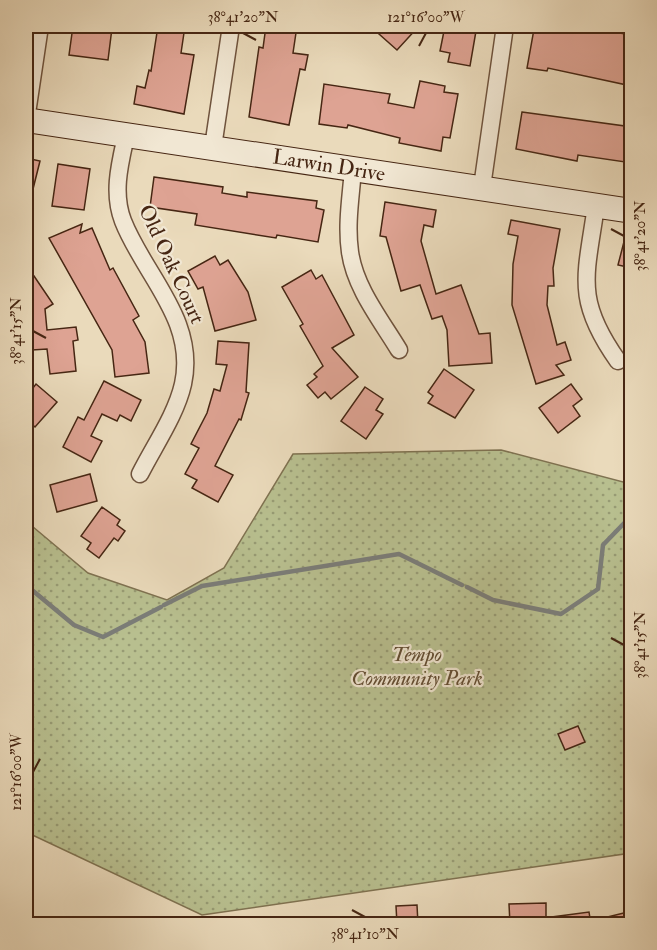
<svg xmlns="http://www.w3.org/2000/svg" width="657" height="950" viewBox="0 0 657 950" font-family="'IM FELL Double Pica',serif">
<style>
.grass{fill:url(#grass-dots);stroke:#7f7251;stroke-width:1.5}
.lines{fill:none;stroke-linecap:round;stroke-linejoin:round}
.stream{stroke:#7b7d78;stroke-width:4.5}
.building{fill:#dea393;stroke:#462613;stroke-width:1.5}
.street-casing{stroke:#6f533d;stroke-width:19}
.secondary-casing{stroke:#462613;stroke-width:26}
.street{stroke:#f1e7d3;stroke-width:16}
.secondary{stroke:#f1e7d3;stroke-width:24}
.ticks{fill:none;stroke:#462613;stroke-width:2}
.labels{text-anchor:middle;stroke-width:4.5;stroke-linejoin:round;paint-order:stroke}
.street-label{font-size:21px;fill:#462613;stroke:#f1e7d3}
.park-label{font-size:21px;font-style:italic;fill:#624c32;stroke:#f1e7d3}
.neatline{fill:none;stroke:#462613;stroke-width:2}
.ticks-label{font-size:15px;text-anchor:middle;fill:#462613}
</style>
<defs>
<pattern id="grass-dots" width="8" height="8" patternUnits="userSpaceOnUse" patternTransform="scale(1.5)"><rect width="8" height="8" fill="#b8bf8f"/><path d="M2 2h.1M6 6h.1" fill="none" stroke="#979b74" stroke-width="1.8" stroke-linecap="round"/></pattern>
</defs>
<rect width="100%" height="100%" fill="#eadabb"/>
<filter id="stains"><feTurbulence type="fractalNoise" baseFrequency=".00333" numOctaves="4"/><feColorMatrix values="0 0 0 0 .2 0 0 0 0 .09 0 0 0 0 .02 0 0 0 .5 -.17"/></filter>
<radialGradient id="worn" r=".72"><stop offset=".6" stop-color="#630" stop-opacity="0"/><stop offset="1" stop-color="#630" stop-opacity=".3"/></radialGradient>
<path class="grass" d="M 501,450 L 631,484 L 631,853 L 202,915 L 26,832 L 26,521 L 88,573 L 167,600 L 224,568 L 293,454 Z"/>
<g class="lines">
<g class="stream">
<path d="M 26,585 L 74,625 L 103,637 L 161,607"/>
<path d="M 467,587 L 493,600 L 561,614 L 598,589 L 603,545 L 632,515"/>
<path d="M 164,605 L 202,586 L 399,554 L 462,585"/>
</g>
</g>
<g class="building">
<path d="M 73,26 L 112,28 L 108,60 L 69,55 Z"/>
<path d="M 158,26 L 185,26 L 181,53 L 194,55 L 184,114 L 134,104 L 137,86 L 145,88 L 149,70 L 151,71 Z"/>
<path d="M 266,26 L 297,26 L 293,53 L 308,55 L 305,70 L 300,69 L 289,125 L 249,117 L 259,47 L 263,48 Z"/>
<path d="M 370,26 L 419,26 L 397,50 Z"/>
<path d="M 445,26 L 466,26 L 466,29 L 476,31 L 470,66 L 448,62 L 450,53 L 440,51 Z"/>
<path d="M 547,26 L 576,26 L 632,35 L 632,75 L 629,75 L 627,85 L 548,68 L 547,71 L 527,68 L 534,29 L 546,31 Z"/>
<path d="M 420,81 L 445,86 L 444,92 L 458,94 L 450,138 L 443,137 L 441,151 L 399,143 L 400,138 L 348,125 L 347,128 L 319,124 L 324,84 L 390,94 L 388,103 L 414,108 Z"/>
<path d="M 522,112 L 632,127 L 632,163 L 578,155 L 577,161 L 516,149 Z"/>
<path d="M 26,158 L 40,161 L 30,201 L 26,200 Z"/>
<path d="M 58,164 L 90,169 L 84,210 L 52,206 Z"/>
<path d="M 154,177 L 223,187 L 222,193 L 247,197 L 247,192 L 317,201 L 316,208 L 324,210 L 318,242 L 277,235 L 276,238 L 195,225 L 197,214 L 150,207 Z"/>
<path d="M 385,202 L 436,210 L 433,227 L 424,225 L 421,241 L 436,294 L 461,285 L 479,334 L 490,333 L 492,363 L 449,366 L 447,330 L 442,316 L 432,319 L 420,285 L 401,291 L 386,237 L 380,236 Z"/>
<path d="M 511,220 L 560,229 L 553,268 L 554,286 L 548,286 L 547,305 L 557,345 L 565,342 L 571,360 L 556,365 L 564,375 L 536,384 L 512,305 L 513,264 L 518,236 L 508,234 Z"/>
<path d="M 82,224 L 80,233 L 92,228 L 110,270 L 113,268 L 139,316 L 133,320 L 145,342 L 149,373 L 115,377 L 112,350 L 49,238 Z"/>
<path d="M 627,230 L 632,230 L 632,268 L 618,265 Z"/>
<path d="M 215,256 L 220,265 L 228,260 L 248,292 L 256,320 L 215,331 L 203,287 L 198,289 L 188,271 Z"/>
<path d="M 311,270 L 316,279 L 322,275 L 354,335 L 332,348 L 358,377 L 331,399 L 325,392 L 318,398 L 307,385 L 317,377 L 314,374 L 323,366 L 300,326 L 303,324 L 282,287 Z"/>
<path d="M 34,276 L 53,304 L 45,309 L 47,330 L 76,327 L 78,340 L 73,341 L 76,371 L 50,374 L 47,349 L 32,350 L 29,320 L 26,315 L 26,281 Z"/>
<path d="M 218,341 L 249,343 L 246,392 L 249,393 L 241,420 L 239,419 L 215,466 L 233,475 L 218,502 L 192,488 L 197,480 L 185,474 L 199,448 L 191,444 L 207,413 L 214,389 L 220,391 L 227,365 L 216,364 Z"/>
<path d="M 444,369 L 474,390 L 455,418 L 428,403 L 433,396 L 428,392 Z"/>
<path d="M 104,381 L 141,400 L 131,421 L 120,415 L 117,421 L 102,414 L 91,436 L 102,441 L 91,462 L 63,447 L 78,417 L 84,420 Z"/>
<path d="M 36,384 L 57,402 L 35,427 L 26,419 L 26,397 Z"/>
<path d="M 571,384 L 582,399 L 573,406 L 580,416 L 558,433 L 539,408 Z"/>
<path d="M 365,387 L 383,399 L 376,410 L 383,414 L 366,439 L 341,421 Z"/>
<path d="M 90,474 L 97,501 L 57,512 L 50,485 Z"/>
<path d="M 102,507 L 120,520 L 117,525 L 125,531 L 118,541 L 114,538 L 99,558 L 87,549 L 91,543 L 81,536 Z"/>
<path d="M 578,726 L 585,742 L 565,750 L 558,734 Z"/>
<path d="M 546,903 L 546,924 L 510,924 L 509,904 Z"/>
<path d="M 417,905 L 418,924 L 397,924 L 396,906 Z"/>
<path d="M 632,911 L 631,924 L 596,924 L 595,920 Z"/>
<path d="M 589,912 L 591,924 L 552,924 L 552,917 Z"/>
</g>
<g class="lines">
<g class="street-casing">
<g id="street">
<path d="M 26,120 L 40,26"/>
<path d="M 126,136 C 120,163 112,193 123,221 C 144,275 197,320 183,384 C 176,415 154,446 140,474"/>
<path d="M 213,147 L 231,26"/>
<path d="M 353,169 C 351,196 346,224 350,252 C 355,288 381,320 399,350"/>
<path d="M 482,187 L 505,26"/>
<path d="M 596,206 C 586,276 574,299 618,361"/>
</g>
</g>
<g class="secondary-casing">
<path id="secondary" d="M 26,120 L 632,211"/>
</g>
<use href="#street" class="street"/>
<use href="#secondary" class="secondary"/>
</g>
<path class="ticks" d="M 243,33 L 256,40M 419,46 L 426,33M 611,229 L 624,236M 33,331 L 46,338M 611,638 L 624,645M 33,772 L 40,759M 352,910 L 365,917"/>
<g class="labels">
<g class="street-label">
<text transform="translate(329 165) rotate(9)" y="7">Larwin Drive</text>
<text transform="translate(172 264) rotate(65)" y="7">Old Oak Court</text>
</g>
<g class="park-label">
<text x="417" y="661">Tempo<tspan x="417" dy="24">Community Park</tspan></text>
</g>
</g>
<rect width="657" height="950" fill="none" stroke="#eadabb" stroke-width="66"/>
<rect x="33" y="33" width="591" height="884" class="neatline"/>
<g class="ticks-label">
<text x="243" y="22">38°41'20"N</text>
<text x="426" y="22">121°16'00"W</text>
<text transform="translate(640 236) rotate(-90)" y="5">38°41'20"N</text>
<text transform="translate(16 331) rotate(-90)" y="5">38°41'15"N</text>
<text transform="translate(640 645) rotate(-90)" y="5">38°41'15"N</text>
<text transform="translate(16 772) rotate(-90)" y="5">121°16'00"W</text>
<text x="365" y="939">38°41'10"N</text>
</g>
<rect width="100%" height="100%" filter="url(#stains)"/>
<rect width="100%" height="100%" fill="url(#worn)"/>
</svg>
